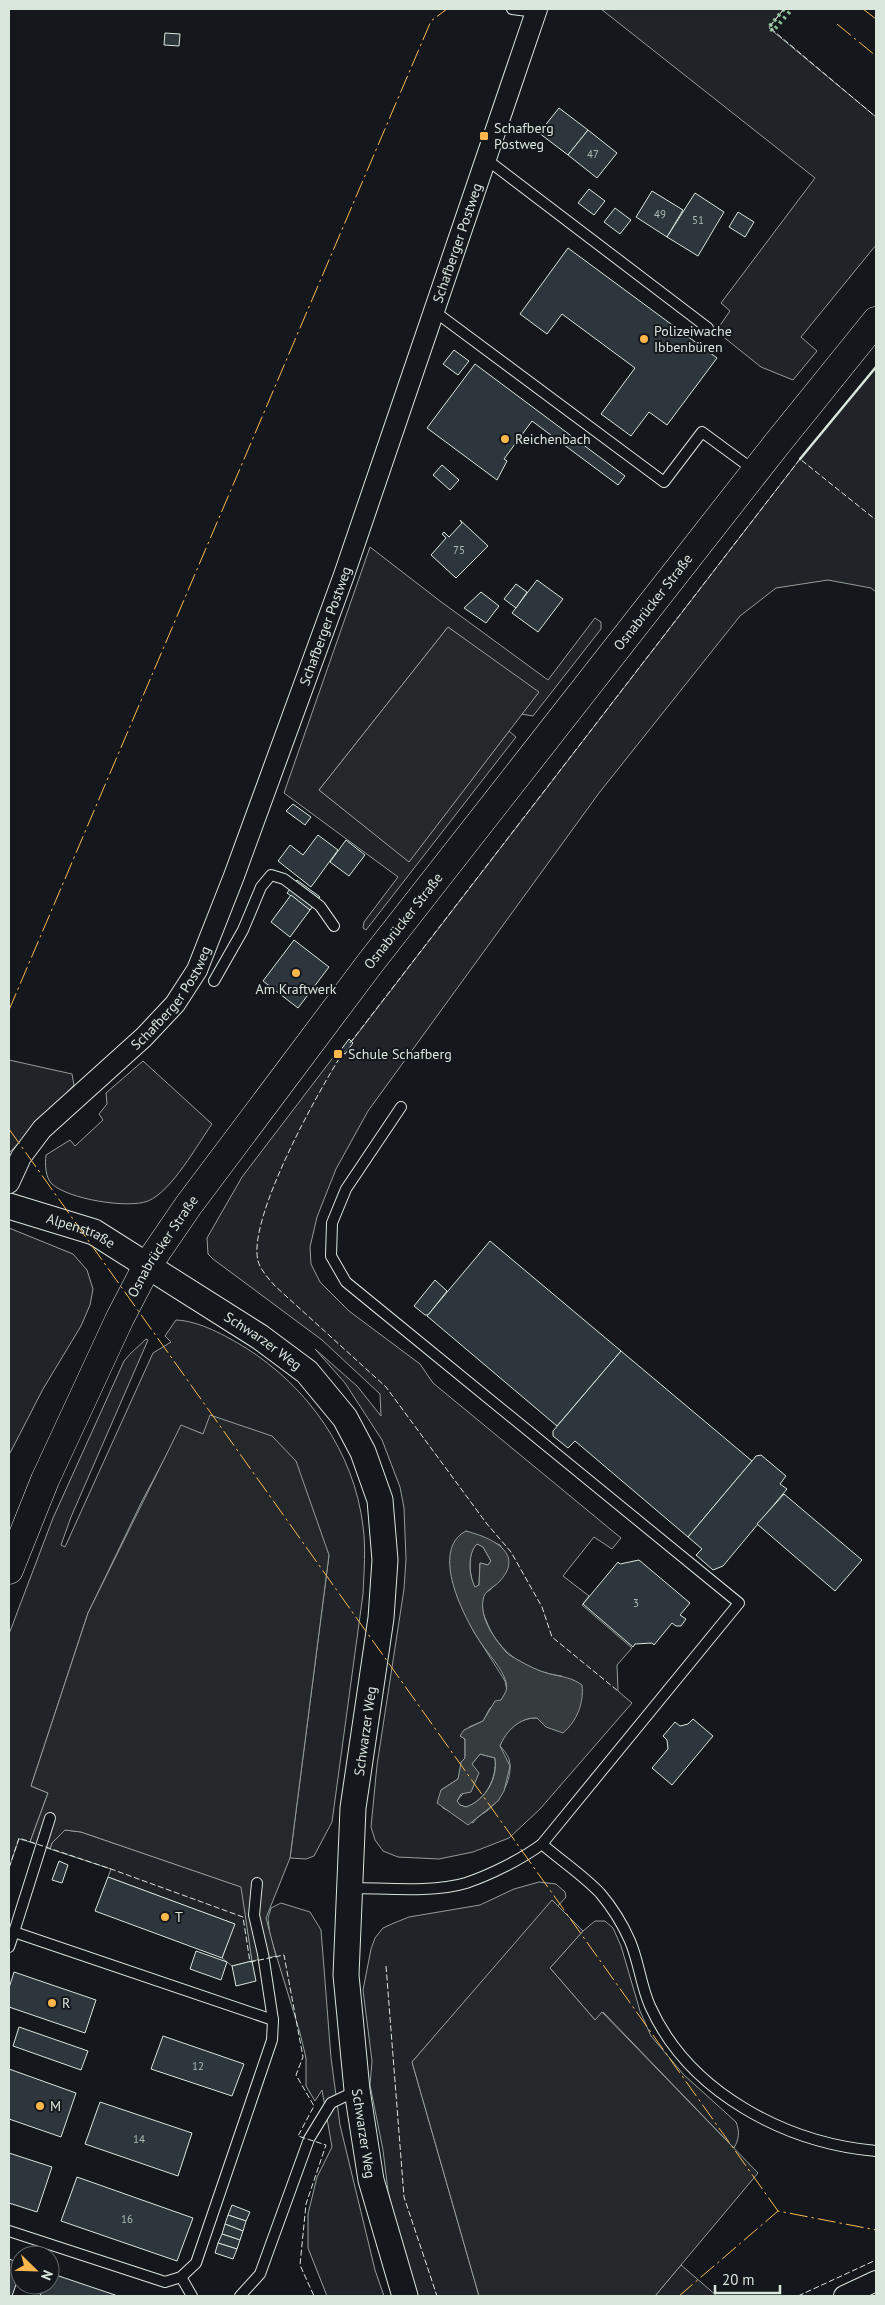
<svg xmlns="http://www.w3.org/2000/svg" width="885" height="2305" viewBox="0 0 885 2305" font-family="'PT Sans',sans-serif">
<style>
.green{fill:#202428;stroke:#939e99;fill-rule:evenodd}
.parking{fill:#24282b;stroke:#939e99}
.water{fill:#363b3e;stroke:#939e99;fill-rule:evenodd}
.building{fill:#2c363c;stroke:#d8e6dc}
.lines{fill:none;stroke-linecap:round;stroke-linejoin:round}
.service-casing{stroke:#d8e6dc;stroke-width:12}
.minor-casing{stroke:#d8e6dc;stroke-width:22}
.tertiary-casing{stroke:#d8e6dc;stroke-width:27}
.secondary-casing{stroke:#d8e6dc;stroke-width:29}
.service{stroke:#14181c;stroke-width:10}
.minor{stroke:#14181c;stroke-width:20}
.tertiary{stroke:#14181c;stroke-width:25}
.secondary{stroke:#14181c;stroke-width:28}
.hedge{stroke:#8ac095;stroke-width:4;stroke-dasharray:2.5 4;stroke-linecap:butt}
.fence{stroke:#d8e6dc;stroke-width:1;stroke-dasharray:6 2.5;stroke-linecap:butt}
.wall{stroke:#d8e6dc;stroke-width:2.5}
.power{stroke:#ffb74d;stroke-width:1;stroke-dasharray:18 4 2.5 4;stroke-linecap:butt}
.poi-dot{fill:#ffb74d;stroke:#14181c;stroke-width:2}
.labels{text-anchor:middle;stroke-width:4;stroke-linejoin:round;paint-order:stroke}
.number-label{font-size:11px;fill:#adbab4}
.poi-label{font-size:14px;fill:#d8e6dc;stroke:#14181c;text-anchor:start}
.street-label{font-size:14px;fill:#d8e6dc;stroke:#14181c}
</style>
<rect width="100%" height="100%" fill="#14181c"/>
<g class="green">
<path d="M 601,9 L 784,9 L 769,28 L 876,117 L 876,245 L 801,337 L 817,351 L 793,380 L 761,367 L 716,331 L 730,311 L 721,303 L 815,178 Z"/>
<path d="M 876,367 L 876,592 L 871,588 L 828,580 L 776,588 L 740,616 L 599,793 L 368,1111 L 336,1169 L 317,1217 L 310,1247 L 311,1264 L 320,1282 L 349,1311 L 420,1364 L 433,1383 L 621,1538 L 612,1549 L 594,1537 L 563,1576 L 589,1596 L 582,1605 L 632,1648 L 617,1665 L 618,1691 L 632,1703 L 540,1809 L 509,1838 L 473,1852 L 439,1859 L 398,1857 L 383,1851 L 375,1840 L 371,1827 L 377,1765 L 404,1589 L 406,1559 L 404,1508 L 400,1487 L 382,1440 L 345,1383 L 315,1349 L 357,1386 L 381,1416 L 380,1394 L 322,1340 L 213,1259 L 208,1254 L 207,1238 L 242,1177 L 338,1051 L 342,1054 L 800,459 ZM 466,1531 L 500,1545 L 508,1560 C 504,1569 500,1580 493,1587 C 489,1592 485,1591 483,1598 C 481,1605 483,1614 486,1620 C 498,1653 528,1672 562,1676 L 546,1727 L 538,1718 C 520,1717 506,1730 500,1746 C 503,1749 507,1754 509,1759 C 514,1777 501,1800 487,1811 C 481,1815 477,1817 473,1823 L 443,1808 L 441,1790 L 458,1779 L 465,1758 L 465,1739 L 460,1736 L 469,1727 L 483,1721 L 490,1708 L 501,1700 L 507,1691 L 505,1681 L 474,1632 L 457,1596 Z"/>
<path d="M 370,547 L 440,601 L 548,680 L 595,618 L 601,622 L 601,629 L 533,716 L 521,714 L 538,693 L 448,627 L 319,790 L 409,861 L 509,731 L 516,737 L 366,930 L 363,928 L 364,922 L 398,877 L 284,793 Z"/>
<path d="M 9,1060 L 72,1074 L 74,1085 L 9,1153 Z"/>
<path d="M 143,1061 L 212,1124 C 197,1145 172,1191 148,1201 C 128,1209 68,1199 52,1184 C 45,1177 45,1164 46,1155 L 70,1140 L 75,1146 L 103,1120 L 99,1114 L 107,1104 L 106,1093 Z"/>
<path d="M 9,1228 L 73,1254 L 87,1270 L 93,1289 L 90,1305 L 81,1326 L 43,1389 L 9,1455 Z"/>
<path d="M 176,1320 C 200,1321 226,1336 246,1348 C 308,1387 354,1452 363,1526 C 366,1548 364,1571 363,1594 L 332,1822 L 314,1856 L 306,1859 L 290,1858 L 329,1555 L 203,1434 L 182,1426 L 142,1501 L 88,1613 L 31,1786 L 48,1793 L 30,1842 L 19,1839 L 9,1868 L 9,1634 L 53,1518 L 124,1361 C 131,1352 138,1347 146,1339 L 148,1340 L 71,1517 L 61,1545 L 65,1547 L 153,1353 L 171,1342 L 165,1336 Z"/>
<path d="M 477,1543 L 483,1547 L 491,1561 L 488,1565 L 480,1563 L 479,1585 L 475,1588 C 469,1575 467,1554 477,1543 Z"/>
<path d="M 480,1754 L 495,1758 C 497,1778 486,1800 466,1807 L 460,1805 L 457,1801 L 475,1779 L 472,1764 Z"/>
<path d="M 65,1830 L 81,1832 L 242,1887 L 252,1961 L 232,1966 L 222,1958 L 234,1924 L 108,1877 L 111,1869 L 50,1849 L 52,1843 Z"/>
<path d="M 539,1882 L 556,1884 L 565,1892 L 566,1897 L 558,1906 L 552,1901 L 412,2062 L 479,2296 L 414,2296 L 388,2191 L 383,2150 L 370,2085 L 372,2061 L 363,1990 L 371,1949 L 375,1938 L 383,1928 L 394,1923 L 409,1917 L 480,1905 L 514,1889 Z"/>
<path d="M 281,1903 L 310,1912 L 321,1930 L 331,2058 L 340,2125 L 375,2270 L 384,2296 L 327,2296 L 308,2248 L 308,2214 L 317,2177 L 332,2147 L 322,2090 L 315,2101 L 306,2086 L 306,2058 L 300,2033 L 270,1935 L 268,1918 L 271,1908 Z"/>
<path d="M 595,1921 L 605,1921 L 613,1928 L 621,1946 L 640,2011 L 651,2036 L 684,2075 L 736,2122 C 740,2132 739,2139 734,2148 L 603,2012 L 595,2020 L 550,1968 L 583,1931 Z"/>
<path d="M 681,2265 L 717,2296 L 655,2296 Z"/>
</g>
<g class="parking">
<path d="M 448,627 L 539,692 L 409,862 L 319,790 Z"/>
<path d="M 210,1415 L 272,1436 L 296,1461 L 329,1555 L 290,1858 L 266,1918 L 276,1956 L 252,1961 L 241,1887 L 81,1832 L 65,1830 L 52,1843 L 50,1849 L 30,1842 L 48,1793 L 31,1786 L 88,1613 L 181,1425 L 203,1434 Z"/>
<path d="M 552,1900 L 583,1931 L 550,1968 L 595,2020 L 602,2012 L 758,2173 L 655,2296 L 479,2296 L 412,2062 Z"/>
</g>
<path class="water" d="M 466,1531 C 489,1537 526,1552 500,1581 C 494,1588 484,1590 483,1600 C 480,1619 494,1638 506,1652 C 509,1656 514,1657 518,1660 C 529,1666 538,1671 550,1674 C 562,1677 571,1677 582,1685 C 584,1703 577,1721 563,1733 L 546,1727 L 537,1718 C 520,1717 506,1731 500,1746 L 510,1766 L 504,1791 L 498,1801 L 468,1825 L 437,1803 L 441,1790 L 458,1779 L 461,1762 L 465,1758 L 465,1739 L 460,1736 L 464,1730 L 483,1721 L 495,1701 L 501,1700 C 505,1693 508,1690 506,1682 C 502,1668 489,1655 481,1643 C 464,1618 429,1550 466,1531 ZM 477,1544 L 483,1547 L 491,1561 L 488,1565 L 480,1563 L 479,1585 L 475,1587 C 469,1576 467,1554 477,1544 ZM 480,1754 L 495,1758 C 498,1778 486,1800 466,1807 L 460,1805 L 457,1801 L 461,1794 L 471,1792 L 479,1773 L 472,1764 Z"/>
<g class="building">
<path d="M 165,33 L 180,34 L 179,46 L 164,45 Z"/>
<path d="M 559,108 L 588,130 L 568,155 L 539,133 Z"/>
<path d="M 588,130 L 617,153 L 597,178 L 568,155 Z"/>
<path d="M 589,189 L 605,201 L 594,215 L 578,203 Z"/>
<path d="M 652,191 L 683,210 L 667,237 L 636,217 Z"/>
<path d="M 695,193 L 724,212 L 698,256 L 667,237 Z"/>
<path d="M 615,208 L 631,220 L 620,234 L 604,222 Z"/>
<path d="M 738,212 L 754,222 L 745,237 L 729,227 Z"/>
<path d="M 568,248 L 717,358 L 667,425 L 649,412 L 631,436 L 601,414 L 635,368 L 562,314 L 547,334 L 520,314 Z"/>
<path d="M 454,350 L 469,361 L 458,375 L 443,364 Z"/>
<path d="M 475,364 L 625,476 L 618,485 L 532,421 L 504,459 L 507,461 L 497,480 L 427,428 Z"/>
<path d="M 442,465 L 459,480 L 450,490 L 433,475 Z"/>
<path d="M 460,520 L 488,546 L 456,578 L 431,555 L 446,538 L 442,534 L 444,532 L 449,537 L 462,523 Z"/>
<path d="M 537,580 L 563,599 L 538,632 L 512,613 Z"/>
<path d="M 516,584 L 527,592 L 516,608 L 504,599 Z"/>
<path d="M 481,592 L 499,606 L 486,623 L 464,608 Z"/>
<path d="M 293,804 L 311,817 L 305,825 L 286,811 Z"/>
<path d="M 318,835 L 338,850 L 311,887 L 278,861 L 290,845 L 303,855 Z"/>
<path d="M 346,840 L 365,855 L 349,876 L 330,862 Z"/>
<path d="M 297,880 L 320,897 L 310,910 L 287,893 Z"/>
<path d="M 291,895 L 310,910 L 290,937 L 271,922 Z"/>
<path d="M 294,940 L 329,967 L 298,1008 L 263,981 Z"/>
<path d="M 349,1039 L 353,1043 L 345,1054 L 340,1051 Z"/>
<path d="M 490,1241 L 621,1351 L 557,1426 L 427,1316 Z"/>
<path d="M 435,1280 L 447,1291 L 428,1315 L 425,1315 L 414,1306 Z"/>
<path d="M 621,1351 L 752,1461 L 688,1537 L 575,1441 L 568,1448 L 553,1436 L 553,1431 Z"/>
<path d="M 761,1455 L 786,1476 L 780,1484 L 787,1489 L 723,1566 L 713,1570 L 696,1555 L 702,1549 L 688,1537 L 752,1461 L 756,1456 Z"/>
<path d="M 784,1494 L 862,1560 L 835,1591 L 757,1524 Z"/>
<path d="M 639,1560 L 690,1603 L 680,1615 L 686,1619 L 681,1626 L 676,1626 L 672,1623 L 654,1645 L 652,1643 L 635,1644 L 633,1647 L 583,1604 L 618,1562 L 620,1564 Z"/>
<path d="M 693,1719 L 713,1736 L 672,1785 L 652,1768 L 668,1749 L 667,1740 L 663,1736 L 675,1722 L 680,1726 L 688,1724 Z"/>
<path d="M 59,1861 L 68,1865 L 62,1883 L 52,1880 Z"/>
<path d="M 108,1877 L 235,1924 L 222,1958 L 95,1911 Z"/>
<path d="M 196,1951 L 227,1962 L 221,1980 L 190,1969 Z"/>
<path d="M 252,1961 L 256,1981 L 236,1986 L 232,1966 Z"/>
<path d="M 14,1972 L 96,2000 L 85,2033 L 9,2007 L 9,1988 Z"/>
<path d="M 19,2027 L 88,2051 L 81,2070 L 13,2046 Z"/>
<path d="M 163,2036 L 244,2064 L 232,2096 L 151,2069 Z"/>
<path d="M 9,2069 L 76,2093 L 61,2137 L 9,2119 Z"/>
<path d="M 100,2102 L 192,2133 L 178,2176 L 85,2144 Z"/>
<path d="M 9,2153 L 52,2167 L 37,2212 L 9,2203 Z"/>
<path d="M 77,2177 L 193,2218 L 177,2261 L 61,2221 Z"/>
<path d="M 232,2205 L 250,2212 L 246,2221 L 228,2215 Z"/>
<path d="M 228,2215 L 246,2221 L 243,2231 L 225,2224 Z"/>
<path d="M 225,2224 L 243,2231 L 240,2240 L 222,2234 Z"/>
<path d="M 222,2234 L 240,2240 L 237,2249 L 218,2243 Z"/>
<path d="M 218,2243 L 237,2249 L 233,2259 L 215,2253 Z"/>
<path d="M 9,2259 L 20,2263 L 20,2273 L 12,2296 L 9,2296 Z"/>
<path d="M 50,2273 L 118,2296 L 40,2296 L 44,2285 L 50,2285 Z"/>
</g>
<g class="lines">
<g class="service-casing">
<g id="service">
<path d="M 512,9 L 536,12"/>
<path d="M 486,159 L 708,328"/>
<path d="M 434,311 L 664,482 L 702,432 L 755,471"/>
<path d="M 214,981 L 243,930 L 261,887 L 271,875 L 284,879 L 320,906 L 334,926"/>
<path d="M 542,1844 C 560,1860 583,1875 600,1893 C 611,1906 623,1925 630,1941 C 639,1962 641,1986 650,2006 C 689,2093 786,2143 876,2151"/>
<path d="M 350,1888 C 385,1888 433,1893 466,1883 C 490,1875 522,1859 542,1844 L 739,1603 L 346,1282 L 331,1256 L 332,1223 L 346,1189 L 401,1107"/>
<path d="M 14,1932 L 50,1818"/>
<path d="M 9,1947 L 14,1932 L 273,2020"/>
<path d="M 9,2231 L 165,2282 L 181,2277 L 196,2263 L 272,2040 L 273,2020 L 263,1954 L 254,1915 L 257,1883"/>
<path d="M 181,2277 L 192,2296"/>
<path d="M 240,2296 L 260,2274 L 309,2139 L 331,2103 L 356,2091"/>
</g>
</g>
<g class="minor-casing">
<g id="minor">
<path id="s1" d="M 9,1183 L 21,1157 L 42,1129 L 144,1037 L 175,1004 L 197,970 L 234,876 L 344,575 L 537,9"/>
<path d="M 844,2296 L 876,2281"/>
</g>
</g>
<g class="tertiary-casing">
<g id="tertiary">
<path id="s2" d="M 9,1206 L 94,1232 L 260,1337 L 307,1372 L 345,1418 L 363,1452 L 380,1500 L 385,1560 L 381,1618 L 353,1808 L 346,1975 L 357,2090 L 371,2180 L 405,2296"/>
</g>
</g>
<g class="secondary-casing">
<g id="secondary">
<path id="s3" d="M 9,1570 L 45,1480 L 120,1318 L 147,1266 L 188,1206 L 371,962 L 776,445 L 876,321"/>
</g>
</g>
<use href="#service" class="service"/>
<use href="#minor" class="minor"/>
<use href="#tertiary" class="tertiary"/>
<use href="#secondary" class="secondary"/>
<path class="hedge" d="M 784,9 L 769,27 L 773,31 L 792,9"/>
<g class="fence">
<path d="M 784,9 L 769,27 L 876,117"/>
<path d="M 350,1043 L 800,459 L 876,520"/>
<path d="M 344,1051 C 320,1088 247,1218 258,1261 C 261,1271 269,1279 275,1286 L 386,1387 L 487,1524 L 511,1552 L 542,1607 L 552,1637 L 618,1691"/>
<path d="M 9,1868 L 19,1838 L 111,1869 L 243,1917 L 250,1962 L 284,1955 L 303,2057 L 296,2075 L 314,2106 L 298,2136 L 326,2145 L 306,2204 L 300,2265 L 314,2296"/>
<path d="M 386,1966 L 404,2197 L 437,2296"/>
<path d="M 798,2296 L 876,2260"/>
</g>
<path class="wall" d="M 800,459 L 876,367"/>
<g class="power">
<path d="M 863,9 L 876,19"/>
<path d="M 837,24 L 876,56"/>
<path d="M 9,1010 L 431,21 L 447,9"/>
<path d="M 9,1129 L 778,2211 L 876,2230"/>
<path d="M 679,2296 L 778,2211"/>
</g>
</g>
<g class="poi-dot">
<rect x="479" y="131" width="10" height="10" rx="2.5"/>
<circle cx="644" cy="339" r="5"/>
<circle cx="505" cy="439" r="5"/>
<circle cx="296" cy="973" r="5"/>
<rect x="333" y="1049" width="10" height="10" rx="2.5"/>
<circle cx="165" cy="1917" r="5"/>
<circle cx="52" cy="2003" r="5"/>
<circle cx="40" cy="2106" r="5"/>
</g>
<g class="labels">
<g class="number-label">
<text x="593" y="158">47</text>
<text x="660" y="218">49</text>
<text x="698" y="224">51</text>
<text x="459" y="554">75</text>
<text x="636" y="1607">3</text>
<text x="198" y="2070">12</text>
<text x="139" y="2143">14</text>
<text x="127" y="2223">16</text>
</g>
<g class="poi-label">
<text x="494" y="133">Schafberg<tspan x="494" dy="16">Postweg</tspan></text>
<text x="654" y="336">Polizeiwache<tspan x="654" dy="16">Ibbenbüren</tspan></text>
<text x="515" y="444">Reichenbach</text>
<text x="296" y="994" text-anchor="middle">Am Kraftwerk</text>
<text x="348" y="1059">Schule Schafberg</text>
<text x="175" y="1922">T</text>
<text x="62" y="2008">R</text>
<text x="50" y="2111">M</text>
</g>
<g class="street-label">
<text dy="5" stroke="none"><textPath href="#s1" startOffset="1059">Schafberger Postweg</textPath></text>
<text dy="5" stroke="none"><textPath href="#s3" startOffset="1169">Osnabrücker Straße</textPath></text>
<text dy="5" stroke="none"><textPath href="#s1" startOffset="654">Schafberger Postweg</textPath></text>
<text dy="5" stroke="none"><textPath href="#s3" startOffset="764">Osnabrücker Straße</textPath></text>
<text dy="5" stroke="none"><textPath href="#s1" startOffset="249">Schafberger Postweg</textPath></text>
<text dy="5" stroke="none"><textPath href="#s2" startOffset="76">Alpenstraße</textPath></text>
<text dy="5" stroke="none"><textPath href="#s3" startOffset="359">Osnabrücker Straße</textPath></text>
<text dy="5" stroke="none"><textPath href="#s2" startOffset="290">Schwarzer Weg</textPath></text>
<text transform="translate(365 1731) rotate(-82)" y="5">Schwarzer Weg</text>
<text dy="5" stroke="none"><textPath href="#s2" startOffset="1130">Schwarzer Weg</textPath></text>
</g>
</g>
<rect width="885" height="2305" fill="none" stroke="#d8e6dc" stroke-width="20"/>
<g transform="translate(35 2270) rotate(113)"><circle r="24" fill="#14181c" stroke="#626a69"/>
<path d="M0-4L9 19L0 12L-9 19Z" fill="#ffb74d"/>
<text y="-8" font-size="14" font-weight="bold" text-anchor="middle" fill="#d8e6dc">N</text>
</g>
<path d="M715 2285v8h65v-8" fill="none" stroke="#d8e6dc" stroke-width="2.5"/>
<text x="722" y="2285" font-size="15" fill="#d8e6dc" stroke="#14181c" stroke-width="4" paint-order="stroke">20 m</text>
</svg>
